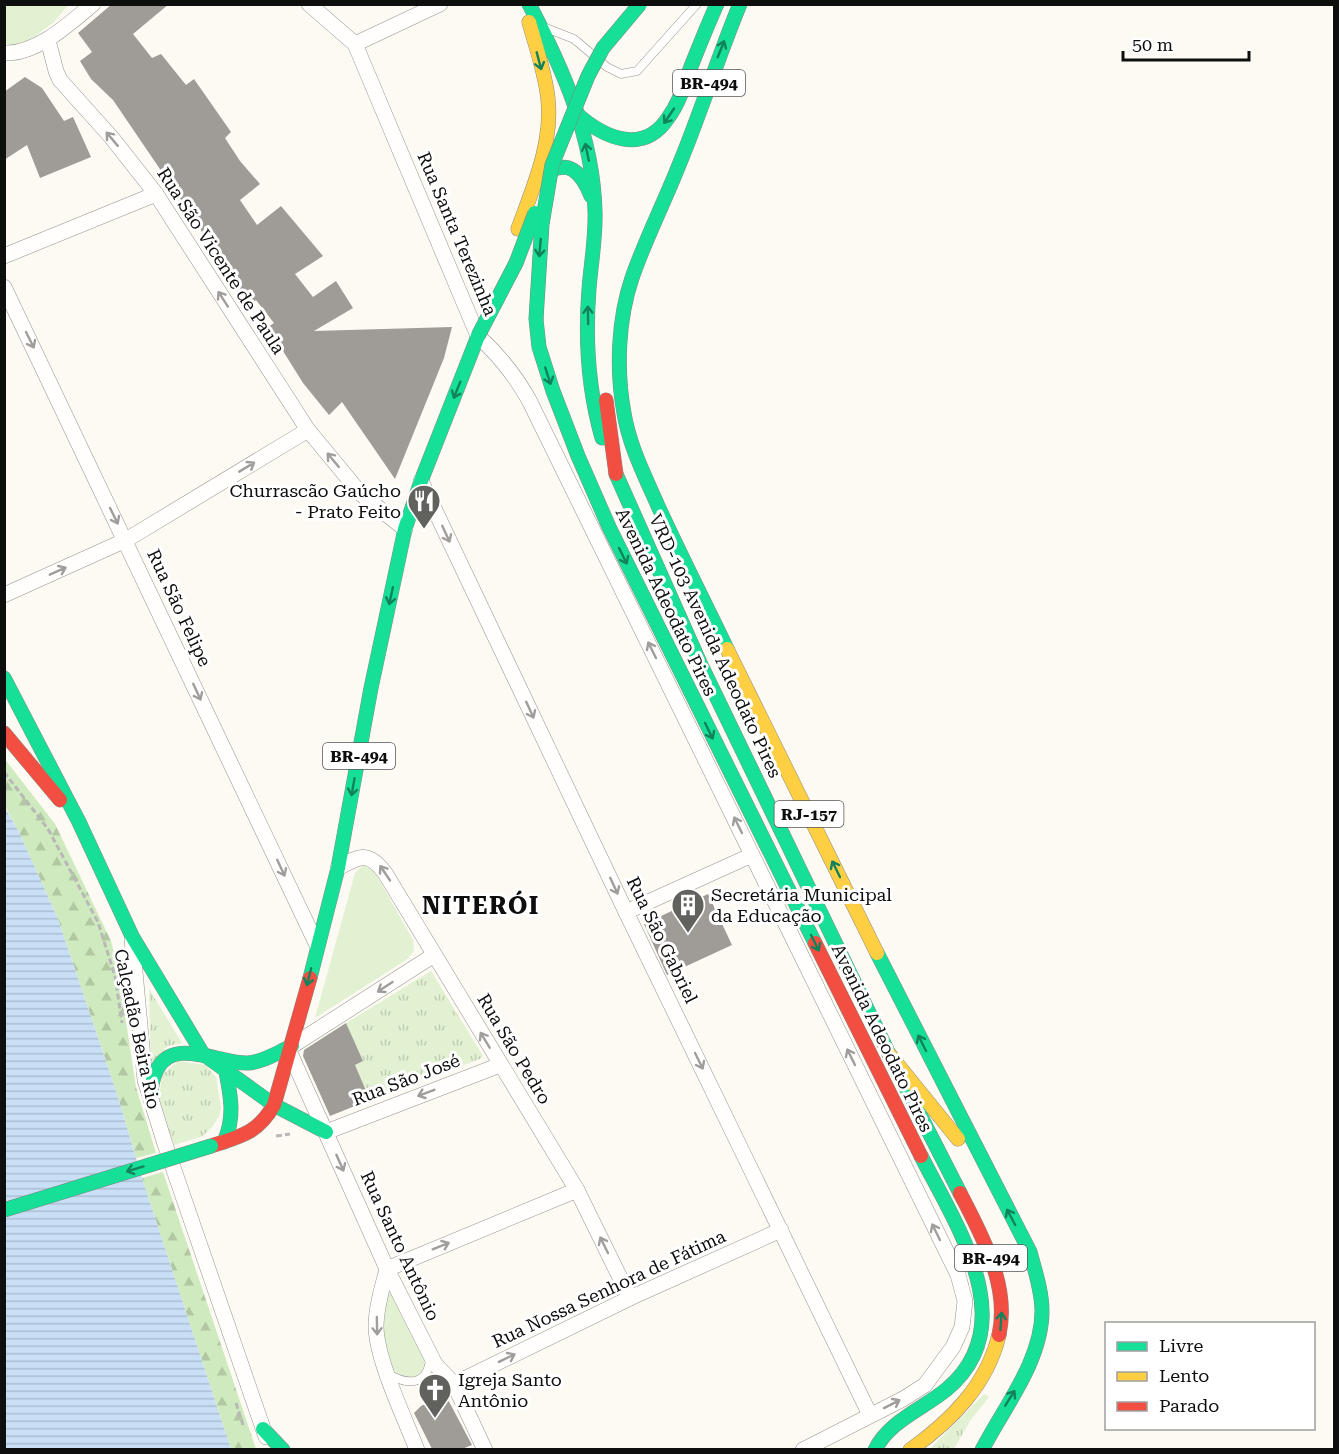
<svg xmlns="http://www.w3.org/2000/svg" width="1339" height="1454" viewBox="0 0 1339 1454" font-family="'Roboto Serif',serif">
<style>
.grass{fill:url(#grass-tufts)}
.forest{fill:url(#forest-firs)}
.park{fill:#e1f1d2}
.water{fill:url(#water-rules)}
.building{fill:#9f9c98}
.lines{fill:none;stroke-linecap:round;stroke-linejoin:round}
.lane-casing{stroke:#959491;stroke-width:9}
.street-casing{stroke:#959491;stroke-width:16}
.fast-casing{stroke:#8c8b87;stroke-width:15}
.slow-casing{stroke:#8c8b87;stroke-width:15}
.jam-casing{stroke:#8c8b87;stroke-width:15}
.path{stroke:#b8b8b6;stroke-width:3;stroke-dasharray:6 3;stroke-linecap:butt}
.lane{stroke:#fffefd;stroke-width:8}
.street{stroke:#fffefd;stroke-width:15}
.fast{stroke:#16e098;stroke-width:14}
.slow{stroke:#ffcf43;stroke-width:14}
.jam{stroke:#f24e42;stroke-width:14}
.fast-bridge-casing{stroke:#82827e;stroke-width:15;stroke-linecap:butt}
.fast-bridge{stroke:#16e098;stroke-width:14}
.oneway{stroke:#12825a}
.oneway2{stroke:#9f9e9d}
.labels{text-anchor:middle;stroke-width:6;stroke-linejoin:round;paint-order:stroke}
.shield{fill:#fff;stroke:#565656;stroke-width:1.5}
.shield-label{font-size:16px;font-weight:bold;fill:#0e0e0e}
.street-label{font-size:18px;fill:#0e0e0e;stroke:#fff}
.poi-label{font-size:18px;fill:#0e0e0e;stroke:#fff;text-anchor:start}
.district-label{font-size:24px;font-weight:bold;letter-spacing:1.5px;fill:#0e0e0e;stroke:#fff}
</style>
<defs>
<pattern id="grass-tufts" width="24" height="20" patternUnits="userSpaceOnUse" patternTransform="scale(1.5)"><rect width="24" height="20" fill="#e1f1d2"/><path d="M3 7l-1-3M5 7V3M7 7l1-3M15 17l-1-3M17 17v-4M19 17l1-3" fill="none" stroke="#c0cdb3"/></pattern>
<pattern id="forest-firs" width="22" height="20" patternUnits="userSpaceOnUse" patternTransform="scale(1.5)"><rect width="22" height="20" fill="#d0eabf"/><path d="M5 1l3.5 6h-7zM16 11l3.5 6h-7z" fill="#b1c8a3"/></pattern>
<pattern id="water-rules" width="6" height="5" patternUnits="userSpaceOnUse" patternTransform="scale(1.5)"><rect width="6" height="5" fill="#c8dff6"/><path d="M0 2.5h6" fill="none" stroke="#abbed2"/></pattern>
</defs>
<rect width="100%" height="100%" fill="#fcfaf2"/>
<g class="grass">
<path d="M 431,971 L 483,1056 L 480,1059 L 370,1100 L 355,1065 L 362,1061 L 346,1023 Z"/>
<path d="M 149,989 L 182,1043 L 168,1046 L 151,1063 Z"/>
<path d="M 178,1061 L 206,1065 L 216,1077 L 221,1108 L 219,1116 L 212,1127 L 203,1136 L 174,1145 L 159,1098 L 162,1075 Z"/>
<path d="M 984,1394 L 989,1397 L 970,1421 L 954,1449 L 929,1450 Z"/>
</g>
<g class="forest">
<path d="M 4,758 L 55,824 L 111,941 L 118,969 L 136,1087 L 156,1153 L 136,1158 L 117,1094 L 58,919 L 19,832 L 5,806 Z"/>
<path d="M 163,1172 L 256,1449 L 231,1449 L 142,1178 Z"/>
</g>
<g class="park">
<path d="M 4,5 L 68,5 L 54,22 L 23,45 L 5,44 Z"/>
<path d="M 362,866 L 366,866 L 374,871 L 413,940 L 414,951 L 406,960 L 315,1018 L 355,873 Z"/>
<path d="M 389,1281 L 428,1358 C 424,1383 411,1381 392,1373 L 380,1330 Z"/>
</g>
<path class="water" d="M 4,806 L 19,832 L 58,919 L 117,1094 L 142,1178 L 231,1449 L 5,1449 Z"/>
<g class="building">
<path d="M 112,4 L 169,4 L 133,34 L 152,58 L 161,54 L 186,85 L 194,79 L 231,132 L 225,138 L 240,161 L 260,184 L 240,200 L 257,225 L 281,206 L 323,256 L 295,274 L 313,297 L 336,281 L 353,308 L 314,331 L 452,327 L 444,358 L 395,479 L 342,402 L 329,415 L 303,383 L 268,327 L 274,323 L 256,300 L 249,306 L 231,284 L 239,278 L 214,257 L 196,220 L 193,223 L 180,205 L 183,203 L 113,100 L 91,79 L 80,61 L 92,52 L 78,33 Z"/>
<path d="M 25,77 L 42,88 L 64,121 L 73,117 L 91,157 L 40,178 L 27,145 L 4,160 L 4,92 Z"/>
<path d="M 708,894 L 732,945 L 667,975 L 644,924 Z"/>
<path d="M 346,1023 L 363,1061 L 355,1065 L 370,1100 L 330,1116 L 303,1056 L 304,1050 Z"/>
<path d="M 445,1394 L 472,1445 L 462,1449 L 432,1449 L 414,1413 L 421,1406 Z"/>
</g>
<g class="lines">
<g class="lane-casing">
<g id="lane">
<path d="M 546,28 L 574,39 L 607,67 L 621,74 L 637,71 L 697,4"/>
<path d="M 388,1374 C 407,1385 427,1386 430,1360"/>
</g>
</g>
<g class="street-casing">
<g id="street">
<path d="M 309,4 L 355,44 L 478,336 C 500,356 515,375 529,400 L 958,1275 L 965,1301 L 962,1327 L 953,1347 L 925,1385 L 903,1399 L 803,1450"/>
<path d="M 48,40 L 56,71 L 60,80 L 112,138 L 156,194 L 308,430 L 361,494 L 405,529"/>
<path d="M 355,44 L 440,4"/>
<path d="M 4,53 C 36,55 70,23 93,4"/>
<path d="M 4,256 L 156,194"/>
<path d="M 4,287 L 317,945"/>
<path d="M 421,481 L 626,912 L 870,1415"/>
<path d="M 4,595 L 126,540 L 308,430"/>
<path d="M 338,868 C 360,856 368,850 385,873 L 577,1190 L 630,1298"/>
<path d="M 626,912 L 752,855"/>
<path d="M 132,939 L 145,1080 L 165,1144 L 266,1437"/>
<path d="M 292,1046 L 434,955"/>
<path d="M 290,1053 L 387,1269 L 435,1364 L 454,1384 L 485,1450"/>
<path d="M 326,1132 L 500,1065"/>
<path d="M 454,1384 L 630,1298 L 781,1230"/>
<path d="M 417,1450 C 404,1416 377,1361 376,1327 C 376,1308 382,1288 387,1269 L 577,1190"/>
</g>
</g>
<g class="fast-casing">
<g id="fast">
<path d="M 529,4 C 563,69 593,136 595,211 C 596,237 591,263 589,289 C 585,339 588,389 602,438"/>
<path d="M 577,114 C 603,137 643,156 668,118 C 680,102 685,82 692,64 C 700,44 708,24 717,4"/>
<path d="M 543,175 C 568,158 581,171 591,196"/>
<path d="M 536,319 L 539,347 L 553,391 L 578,456 L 609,527 L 815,943"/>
<path d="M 616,474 L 701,665 L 889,1054 L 960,1193"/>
<path d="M 727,649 C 704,601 680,554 658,506 C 645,476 629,445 624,413 C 616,370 618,319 632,278 C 645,240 664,203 679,165 C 701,112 718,57 740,4"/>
<path d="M 4,678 L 79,822 L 132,936 L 203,1054 L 274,1105 L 326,1132"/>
<path d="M 877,953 L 1030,1252 C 1035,1271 1042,1291 1042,1311 C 1042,1361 1004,1407 982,1450"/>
<path d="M 310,978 L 338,868 L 371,688 L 405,529 L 421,481 L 478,336"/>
<path d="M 150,1097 C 151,1090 152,1081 155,1074 C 170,1034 218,1064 248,1063 C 264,1062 278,1052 292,1046"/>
<path d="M 224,1142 C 235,1118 231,1097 226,1072"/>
<path d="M 263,1429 L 283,1450"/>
<path d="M 875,1450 C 889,1421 923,1409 947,1389 C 1024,1324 956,1225 921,1156"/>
</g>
</g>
<g class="slow-casing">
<g id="slow">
<path d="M 518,229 C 533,188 553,143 548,99 C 545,72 536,47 529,22"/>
<path d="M 727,649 L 877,953"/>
<path d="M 889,1054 L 958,1139"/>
<path d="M 910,1450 C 951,1421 987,1385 999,1335"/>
</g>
</g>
<g class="jam-casing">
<g id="jam">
<path d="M 606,400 L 616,474"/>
<path d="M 4,733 L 60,800"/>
<path d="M 815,943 L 921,1156"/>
<path d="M 211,1146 C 241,1136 257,1134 274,1105 L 310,978"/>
<path d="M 960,1193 C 982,1236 1010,1285 999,1335"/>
</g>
</g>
<g class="path">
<path d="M 4,772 L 48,829 L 98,922 L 115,976 L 122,1023"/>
<path d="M 276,1136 L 290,1134"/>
<path d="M 236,1403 L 243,1425"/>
</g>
<use href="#lane" class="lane"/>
<use href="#street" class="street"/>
<use href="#fast" class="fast"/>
<use href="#slow" class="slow"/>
<use href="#jam" class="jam"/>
<g class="fast-bridge-casing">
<g id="fast-bridge">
<path d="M 536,319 L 542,224 L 552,165 L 588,76 L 603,48 L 640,4"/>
<path d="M 478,336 L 516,263 L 535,213"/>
<path d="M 4,1210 L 211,1146"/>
</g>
</g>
<use href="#fast-bridge" class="fast-bridge"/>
</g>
<defs><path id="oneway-shaft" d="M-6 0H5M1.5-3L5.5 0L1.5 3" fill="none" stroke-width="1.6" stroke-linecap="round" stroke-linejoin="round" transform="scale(1.5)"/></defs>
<g class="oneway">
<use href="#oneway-shaft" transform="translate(721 49) rotate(-68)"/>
<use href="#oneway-shaft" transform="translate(539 61) rotate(75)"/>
<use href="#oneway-shaft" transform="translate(669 116) rotate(124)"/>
<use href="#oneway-shaft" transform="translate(587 152) rotate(-102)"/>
<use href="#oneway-shaft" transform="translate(540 248) rotate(95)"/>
<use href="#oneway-shaft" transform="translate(588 315) rotate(-91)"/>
<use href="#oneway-shaft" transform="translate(548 376) rotate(72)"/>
<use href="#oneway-shaft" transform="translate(457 390) rotate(112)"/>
<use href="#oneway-shaft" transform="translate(623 556) rotate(64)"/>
<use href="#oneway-shaft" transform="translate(391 596) rotate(102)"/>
<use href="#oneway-shaft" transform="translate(709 731) rotate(64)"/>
<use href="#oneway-shaft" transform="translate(353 787) rotate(100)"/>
<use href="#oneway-shaft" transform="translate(836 869) rotate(-116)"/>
<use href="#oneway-shaft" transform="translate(815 943) rotate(64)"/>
<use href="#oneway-shaft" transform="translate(309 977) rotate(104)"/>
<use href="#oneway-shaft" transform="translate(922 1043) rotate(-117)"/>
<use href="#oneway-shaft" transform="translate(135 1169) rotate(163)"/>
<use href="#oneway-shaft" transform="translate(1011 1217) rotate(-118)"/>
<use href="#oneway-shaft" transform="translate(1001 1321) rotate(-86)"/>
<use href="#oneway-shaft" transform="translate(1010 1398) rotate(-58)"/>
</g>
<g class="oneway2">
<use href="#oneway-shaft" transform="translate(112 139) rotate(-130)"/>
<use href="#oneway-shaft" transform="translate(223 299) rotate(-123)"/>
<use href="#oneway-shaft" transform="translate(30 340) rotate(64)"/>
<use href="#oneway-shaft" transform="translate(333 460) rotate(-130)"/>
<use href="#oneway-shaft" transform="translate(247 467) rotate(-31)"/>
<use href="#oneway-shaft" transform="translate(114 516) rotate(64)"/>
<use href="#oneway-shaft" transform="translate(446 534) rotate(65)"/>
<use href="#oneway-shaft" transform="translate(58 571) rotate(-24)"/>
<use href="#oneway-shaft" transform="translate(652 650) rotate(-116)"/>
<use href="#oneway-shaft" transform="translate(197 692) rotate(65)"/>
<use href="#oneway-shaft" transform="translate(530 710) rotate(65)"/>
<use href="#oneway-shaft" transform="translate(738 825) rotate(-116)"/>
<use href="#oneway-shaft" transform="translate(281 868) rotate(65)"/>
<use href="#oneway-shaft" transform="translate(385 873) rotate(-124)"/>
<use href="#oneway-shaft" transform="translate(614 886) rotate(65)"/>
<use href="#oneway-shaft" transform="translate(385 987) rotate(147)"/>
<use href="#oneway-shaft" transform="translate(485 1040) rotate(-121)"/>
<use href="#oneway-shaft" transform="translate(851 1057) rotate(-116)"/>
<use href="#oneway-shaft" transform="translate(699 1061) rotate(64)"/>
<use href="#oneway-shaft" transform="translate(426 1093) rotate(159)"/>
<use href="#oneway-shaft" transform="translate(340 1163) rotate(66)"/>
<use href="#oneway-shaft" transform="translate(936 1232) rotate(-116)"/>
<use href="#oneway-shaft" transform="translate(604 1245) rotate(-116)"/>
<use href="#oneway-shaft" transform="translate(441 1246) rotate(-22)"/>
<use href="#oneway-shaft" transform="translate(377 1326) rotate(89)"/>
<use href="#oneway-shaft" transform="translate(507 1358) rotate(-26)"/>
<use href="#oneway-shaft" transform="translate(892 1404) rotate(-27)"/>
</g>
<defs>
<g id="restaurant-pin" transform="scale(1.725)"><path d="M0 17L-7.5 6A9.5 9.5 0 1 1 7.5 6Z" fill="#61615e" stroke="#fff"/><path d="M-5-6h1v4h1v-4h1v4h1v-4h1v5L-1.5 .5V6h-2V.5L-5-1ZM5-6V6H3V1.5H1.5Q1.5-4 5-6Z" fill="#fff"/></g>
<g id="building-pin" transform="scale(1.725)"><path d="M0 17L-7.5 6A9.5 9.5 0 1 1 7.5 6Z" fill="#61615e" stroke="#fff"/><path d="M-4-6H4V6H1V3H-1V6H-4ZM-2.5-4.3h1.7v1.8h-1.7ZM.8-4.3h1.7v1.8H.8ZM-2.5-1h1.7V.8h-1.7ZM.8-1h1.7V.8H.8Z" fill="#fff"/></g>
<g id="church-pin" transform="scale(1.725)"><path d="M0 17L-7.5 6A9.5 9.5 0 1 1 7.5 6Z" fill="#61615e" stroke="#fff"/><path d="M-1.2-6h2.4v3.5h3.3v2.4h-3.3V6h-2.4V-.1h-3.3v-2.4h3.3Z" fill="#fff"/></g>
</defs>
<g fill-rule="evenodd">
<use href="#restaurant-pin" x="424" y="501"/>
<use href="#building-pin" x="688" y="905"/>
<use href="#church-pin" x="435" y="1390"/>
</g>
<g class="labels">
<g class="shield">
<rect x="673" y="70" width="72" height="26" rx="4.5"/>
<rect x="323" y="743" width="72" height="26" rx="4.5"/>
<rect x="774.5" y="801" width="69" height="26" rx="4.5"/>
<rect x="955" y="1245" width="72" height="26" rx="4.5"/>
</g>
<g class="shield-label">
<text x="709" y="89">BR-494</text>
<text x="359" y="762">BR-494</text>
<text x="809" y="820">RJ-157</text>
<text x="991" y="1264">BR-494</text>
</g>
<g class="street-label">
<text transform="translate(457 234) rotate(67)" y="6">Rua Santa Terezinha</text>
<text transform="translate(221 261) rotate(57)" y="6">Rua São Vicente de Paula</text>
<text transform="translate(666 602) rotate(64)" y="6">Avenida Adeodato Pires</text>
<text transform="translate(179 608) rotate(65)" y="6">Rua São Felipe</text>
<text transform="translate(715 646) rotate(65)" y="6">VRD-103 Avenida Adeodato Pires</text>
<text transform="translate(662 940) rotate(64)" y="6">Rua São Gabriel</text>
<text transform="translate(137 1029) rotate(78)" y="6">Calçadão Beira Rio</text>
<text transform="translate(882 1038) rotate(64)" y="6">Avenida Adeodato Pires</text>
<text transform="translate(514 1049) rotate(59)" y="6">Rua São Pedro</text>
<text transform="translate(406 1080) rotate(-21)" y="6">Rua São José</text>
<text transform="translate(400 1246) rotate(65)" y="6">Rua Santo Antônio</text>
<text transform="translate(609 1289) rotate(-25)" y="6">Rua Nossa Senhora de Fátima</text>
</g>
<g class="poi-label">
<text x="401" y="497" text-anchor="end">Churrascão Gaúcho<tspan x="401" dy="21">- Prato Feito</tspan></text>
<text x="711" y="901">Secretária Municipal<tspan x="711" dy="21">da Educação</tspan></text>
<text x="458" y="1386">Igreja Santo<tspan x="458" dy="21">Antônio</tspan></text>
</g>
<g class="district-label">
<text x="481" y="914">NITERÓI</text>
</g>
</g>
<rect width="1339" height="1454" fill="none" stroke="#0e0e0e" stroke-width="12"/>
<rect x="1105" y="1322" width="210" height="108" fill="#ffffff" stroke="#9f9f9f" stroke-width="1.5"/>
<rect x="1117" y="1342" width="30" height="9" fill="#16e098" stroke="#9f9f9f" stroke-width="1.5"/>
<text x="1159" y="1352" font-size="18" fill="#0e0e0e">Livre</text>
<rect x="1117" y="1372" width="30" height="9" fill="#ffcf43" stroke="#9f9f9f" stroke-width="1.5"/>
<text x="1159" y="1382" font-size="18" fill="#0e0e0e">Lento</text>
<rect x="1117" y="1402" width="30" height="9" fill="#f24e42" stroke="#9f9f9f" stroke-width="1.5"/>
<text x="1159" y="1412" font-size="18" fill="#0e0e0e">Parado</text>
<path d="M1123 51v9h126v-9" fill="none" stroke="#0e0e0e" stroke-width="3"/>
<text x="1132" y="51" font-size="18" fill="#0e0e0e" stroke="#ffffff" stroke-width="4.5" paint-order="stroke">50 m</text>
</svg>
